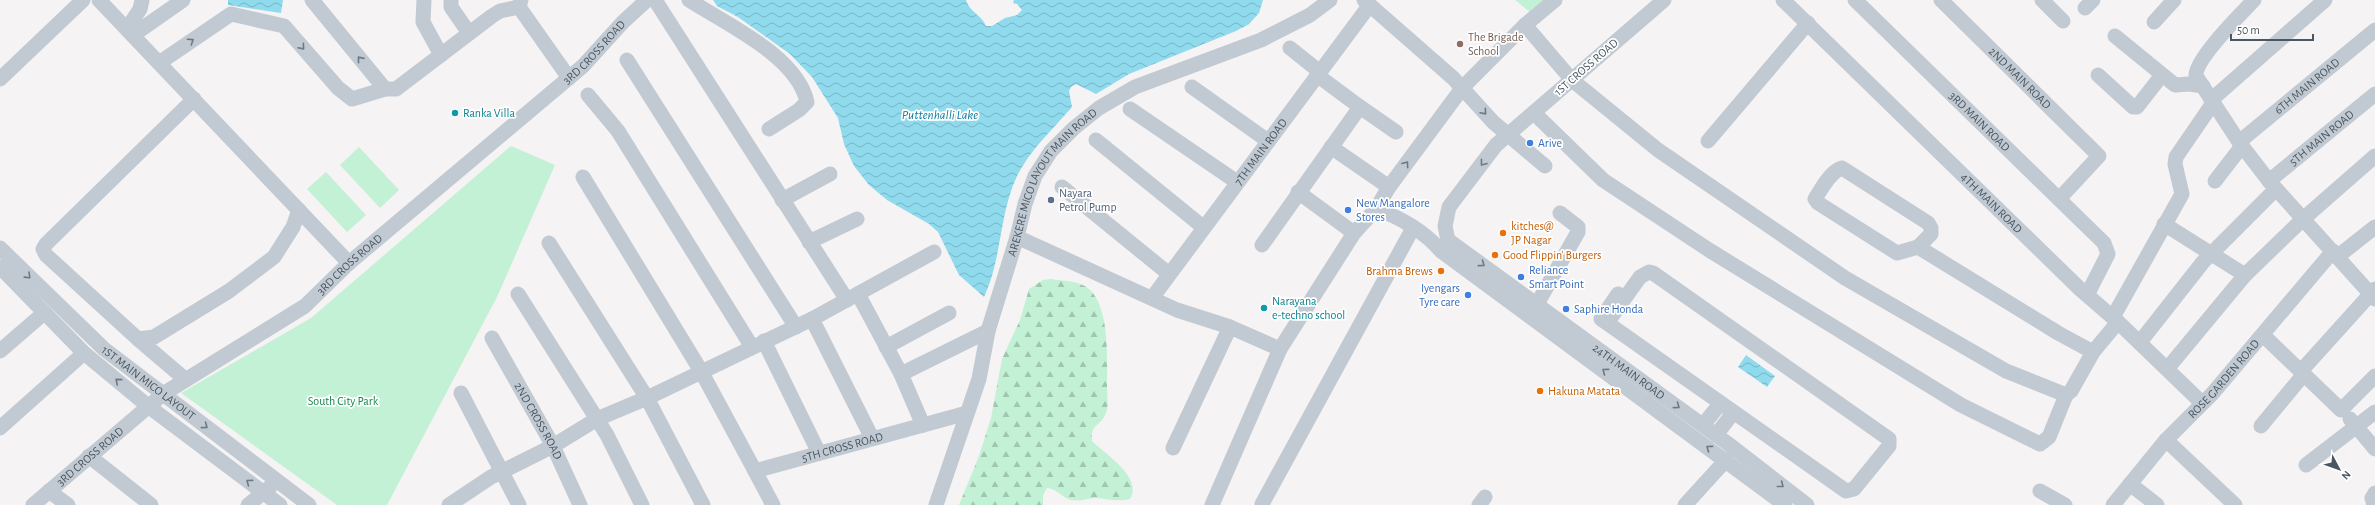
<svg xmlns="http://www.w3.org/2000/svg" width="2375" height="505" viewBox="0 0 2375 505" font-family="'Alegreya Sans',sans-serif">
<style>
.forest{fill:url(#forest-firs)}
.green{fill:#c3f1d5}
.water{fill:url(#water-waves)}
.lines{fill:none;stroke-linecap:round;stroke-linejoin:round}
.minor{stroke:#c1cad2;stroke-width:15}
.oneway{stroke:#6e7983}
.education-dot{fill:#8d6e63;stroke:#fff;stroke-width:1.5}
.culture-dot{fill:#0f9aa8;stroke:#fff;stroke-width:1.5}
.shop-dot{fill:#3f7fe0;stroke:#fff;stroke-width:1.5}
.service-dot{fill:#5c6f8a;stroke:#fff;stroke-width:1.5}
.food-dot{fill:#e8710a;stroke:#fff;stroke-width:1.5}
.labels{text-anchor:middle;stroke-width:3.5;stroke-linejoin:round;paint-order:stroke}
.education-label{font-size:12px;fill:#785e54;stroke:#fff;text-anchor:start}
.street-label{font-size:12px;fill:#4a5661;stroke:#fff}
.culture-label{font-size:12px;fill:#0d838f;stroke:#fff;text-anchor:start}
.shop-label{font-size:12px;fill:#366cbe;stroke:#fff;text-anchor:start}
.service-label{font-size:12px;fill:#4e5e75;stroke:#fff;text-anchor:start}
.food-label{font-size:12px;fill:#c56008;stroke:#fff;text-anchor:start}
.park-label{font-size:12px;fill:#17864f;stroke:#fff}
.water-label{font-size:13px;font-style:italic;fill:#0c7c9b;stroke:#fff}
</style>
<defs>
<pattern id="forest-firs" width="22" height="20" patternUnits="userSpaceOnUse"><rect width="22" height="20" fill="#c3f1d5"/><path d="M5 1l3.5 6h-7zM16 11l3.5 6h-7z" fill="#a0c6b0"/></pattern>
<pattern id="water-waves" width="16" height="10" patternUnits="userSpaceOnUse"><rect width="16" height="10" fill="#90daee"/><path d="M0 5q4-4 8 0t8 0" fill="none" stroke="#78b4c4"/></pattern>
</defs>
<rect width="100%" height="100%" fill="#f5f3f3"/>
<path class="forest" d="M 1051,279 C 1064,281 1078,280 1089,289 C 1110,307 1107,360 1107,386 C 1107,394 1109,405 1106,413 C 1101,427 1090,423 1092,441 C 1106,455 1143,477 1130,499 C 1117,502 1109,499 1096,498 C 1087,498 1078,503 1068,499 C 1060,495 1056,489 1047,488 L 1043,495 L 1043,505 L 959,505 L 979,456 L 991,418 L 1002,359 L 1020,320 L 1029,289 L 1043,280 Z"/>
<g class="green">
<path d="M 1515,0 L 1545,0 L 1530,12 Z"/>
<path d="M 511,146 L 555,165 L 497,297 L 387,505 L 337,505 L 181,393 L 311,318 Z"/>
<path d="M 359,147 L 399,190 L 380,208 L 340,165 Z"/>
<path d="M 326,172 L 366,215 L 347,232 L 307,189 Z"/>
</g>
<g class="water">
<path d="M 228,0 L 283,0 L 281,13 L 228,5 Z"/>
<path d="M 713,0 L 966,0 C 969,12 982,15 986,26 L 992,26 L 1005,18 L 1017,15 L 1022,10 L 1017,4 L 1013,3 L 1014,0 L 1263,0 L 1259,13 L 1249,24 L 1236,31 L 1129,74 L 1096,94 L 1076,84 L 1071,87 L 1069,91 L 1072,107 C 1053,129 1030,150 1017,176 C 999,214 1002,259 984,297 L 959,275 L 938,232 L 929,224 L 887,200 L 869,185 L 854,166 L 844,144 L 838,118 L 812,77 L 790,54 L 738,17 L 717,6 Z"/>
<path d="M 1746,355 L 1775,376 L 1767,387 L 1738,367 Z"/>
</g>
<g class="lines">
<g class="minor">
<path d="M 99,0 L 349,263"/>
<path d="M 312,0 L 385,89"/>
<path d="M 424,0 L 423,22 L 441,55"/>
<path d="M 451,0 L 451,7 L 469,33"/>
<path d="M 521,0 L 519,7 L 569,78"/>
<path d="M 655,0 L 847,300"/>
<path d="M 689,0 C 726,24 797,56 807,102 L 799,110 L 769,129"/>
<path d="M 1364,0 L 1453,78 L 1493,122 L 1545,166"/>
<path id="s1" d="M 1664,0 L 1496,145 L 1449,207 L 1445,226 L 1448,240 L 1727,443 L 1807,505"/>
<path id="s2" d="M 1783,0 L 2080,289 L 2118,322 L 2202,403"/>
<path id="s3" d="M 1855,0 L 2104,243 L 2108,254 L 2087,295"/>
<path id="s4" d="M 1941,0 L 2099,156 L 2059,199"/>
<path d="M 2042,0 L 2063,21"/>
<path d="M 2254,0 C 2241,14 2195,59 2196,76 L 2239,142 L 2269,181 L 2375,299"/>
<path d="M 2085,8 L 2093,0"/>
<path d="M 2154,22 L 2174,0"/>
<path d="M 1525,25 L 1572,80 L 1658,150 L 1845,278 L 2006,371 L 2066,395 L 2071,391 L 2093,352 L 2118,322"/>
<path d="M 127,29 L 140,9 L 142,0"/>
<path d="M 133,35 L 183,0"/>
<path d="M 2115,36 L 2175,85 L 2189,84 L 2203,86"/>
<path d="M 1290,48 L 1320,72"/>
<path d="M 627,60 L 796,327"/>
<path d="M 159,63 L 231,14 L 284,26 L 338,88 L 352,99 L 385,89 L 396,89 L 492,16 L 500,11 L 519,7"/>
<path d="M 2098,75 L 2133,107 L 2137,107 L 2162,75"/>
<path d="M 0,79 L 83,0"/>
<path d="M 1192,87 L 1268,141"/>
<path d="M 588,95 L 618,131 L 752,347"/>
<path d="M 194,99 L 46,244 L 43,249 L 46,255 L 138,339 L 154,337 L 229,291 L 274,257 L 293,227 L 299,210"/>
<path d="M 2211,100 L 2325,0"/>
<path d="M 1360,107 L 1396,132"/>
<path d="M 1130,109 L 1237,182"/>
<path d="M 1534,113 L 1603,180 L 1709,250 L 1961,405 L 2040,444 L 2049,437 L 2066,395"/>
<path d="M 1096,140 L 1203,227"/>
<path d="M 1708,141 L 1808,23"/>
<path id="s5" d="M 2239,142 L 2375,30"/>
<path d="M 1331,147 L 1389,187"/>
<path d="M 1842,168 L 1928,223 L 1931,228 L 1931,234 L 1918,247 L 1897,253 L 1818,203 L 1815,199 C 1821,189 1831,171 1842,168 Z"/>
<path d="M 583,177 L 701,371 L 755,471"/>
<path d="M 2215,181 L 2242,146"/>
<path id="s6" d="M 2269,181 L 2375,94"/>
<path d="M 1062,187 L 1169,274"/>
<path d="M 1298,192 L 1354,233"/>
<path d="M 782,200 L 830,174"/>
<path d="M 1376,209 C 1400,217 1425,232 1441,251 L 1785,505"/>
<path d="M 2164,224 L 2245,275"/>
<path d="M 1017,237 L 1177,310 L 1230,327 L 1280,349 L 1354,233 L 1376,209 L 1389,187 L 1463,87 L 1525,25 L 1555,0"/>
<path d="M 809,242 L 857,219"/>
<path d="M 549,243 L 647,398 L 703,505"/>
<path d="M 1262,245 L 1360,107 L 1317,75"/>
<path d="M 1918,247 L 2058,333 L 2093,352"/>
<path id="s7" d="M 0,248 L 104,349 L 309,505"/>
<path d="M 2337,257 L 2375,227"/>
<path d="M 0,267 L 84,353 L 148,406 L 280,505"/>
<path d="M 518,294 L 607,435 L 642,505"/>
<path d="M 858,294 L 901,374 L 988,331"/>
<path id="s8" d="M 1152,298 L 1369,6"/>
<path d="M 1537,304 L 1578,232 L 1578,227 L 1560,213"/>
<path d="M 2113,317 L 2182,194 L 2175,164 L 2176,157 L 2213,103"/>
<path d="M 812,319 L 872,438"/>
<path d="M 1607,323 L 1640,277 L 1649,272 L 1653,273 L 1889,439 L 1889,446 L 1854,489 L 1846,491 L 1607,323 L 1601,319 L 1618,294"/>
<path d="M 2263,335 L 2341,410 L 2375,376"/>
<path id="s9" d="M 492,338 L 553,446 L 580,505"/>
<path d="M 138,339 L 186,380"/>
<path d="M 764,341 L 819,453"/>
<path d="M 2140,342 L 2203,262 L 2276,189"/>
<path d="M 886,347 L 949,313"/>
<path d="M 0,351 L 44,313"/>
<path d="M 2167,369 L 2245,275 L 2303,219 L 2375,156"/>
<path d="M 2301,371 L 2375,289"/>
<path d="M 901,374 L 923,425"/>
<path d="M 461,393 L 519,505"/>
<path d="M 2350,419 L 2375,449"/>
<path d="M 1703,425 L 1720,404"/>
<path d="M 2261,426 L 2304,374"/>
<path d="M 0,428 L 84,353"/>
<path d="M 1716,435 L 1733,413"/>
<path d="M 2166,440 L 2235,505"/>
<path d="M 1173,448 L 1230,327"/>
<path d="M 89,456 L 151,505"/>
<path d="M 2306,465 L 2375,412"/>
<path d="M 2130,484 L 2157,505"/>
<path d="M 49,491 L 68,505"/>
<path d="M 2040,491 L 2065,505"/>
<path d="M 1262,504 L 1413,228"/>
<path id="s10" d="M 33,505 L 163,394 L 305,306 L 349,263 L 583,66 L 623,22 L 647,0"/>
<path d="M 248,505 L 270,487"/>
<path d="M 449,505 L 491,477 L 553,446 L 597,419 L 647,398 L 812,319 L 934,252"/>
<path id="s11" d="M 773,505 L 755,471 L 967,413"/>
<path id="s12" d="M 936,505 L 979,379 L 988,331 L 1017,237 L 1025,204 L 1035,176 L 1051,151 L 1074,128 L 1099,108 L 1135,87 L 1261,40 L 1310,15 L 1330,0"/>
<path d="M 1212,505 L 1280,349"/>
<path d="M 1479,505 L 1485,497"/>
<path d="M 1685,505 L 1726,460"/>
<path id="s13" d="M 2113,505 L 2166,440 L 2212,394 L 2333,251"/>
<path d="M 2374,505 L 2372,498 L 2375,493"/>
</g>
</g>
<defs><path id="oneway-chevron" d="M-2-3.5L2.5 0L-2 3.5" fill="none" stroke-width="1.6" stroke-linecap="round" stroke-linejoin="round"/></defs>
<g class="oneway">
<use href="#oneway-chevron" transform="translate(191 41) rotate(-34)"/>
<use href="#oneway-chevron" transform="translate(302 47) rotate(49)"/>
<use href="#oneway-chevron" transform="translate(360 59) rotate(-129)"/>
<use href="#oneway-chevron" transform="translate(1484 112) rotate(49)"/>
<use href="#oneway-chevron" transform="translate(1483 163) rotate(128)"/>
<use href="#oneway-chevron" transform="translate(1406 164) rotate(-54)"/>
<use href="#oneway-chevron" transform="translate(1482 264) rotate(36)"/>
<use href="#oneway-chevron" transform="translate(28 276) rotate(44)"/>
<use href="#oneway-chevron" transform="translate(1605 371) rotate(-144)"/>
<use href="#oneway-chevron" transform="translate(118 381) rotate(-140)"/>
<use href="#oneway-chevron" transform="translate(1677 406) rotate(36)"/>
<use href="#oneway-chevron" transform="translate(205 426) rotate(37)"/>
<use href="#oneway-chevron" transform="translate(1709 448) rotate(-144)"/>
<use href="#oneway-chevron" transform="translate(249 482) rotate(-143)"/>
<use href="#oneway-chevron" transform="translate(1781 485) rotate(38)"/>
</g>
<circle class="education-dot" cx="1460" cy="44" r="4"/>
<g class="culture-dot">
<circle cx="455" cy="113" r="4"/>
<circle cx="1264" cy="308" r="4"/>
</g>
<g class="shop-dot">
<circle cx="1530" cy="143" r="4"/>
<circle cx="1348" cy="210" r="4"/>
<circle cx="1521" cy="277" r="4"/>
<circle cx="1468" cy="295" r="4"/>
<circle cx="1566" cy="309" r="4"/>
</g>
<circle class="service-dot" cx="1051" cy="200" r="4"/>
<g class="food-dot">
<circle cx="1503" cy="233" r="4"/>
<circle cx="1495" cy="255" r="4"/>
<circle cx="1441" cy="271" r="4"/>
<circle cx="1540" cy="391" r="4"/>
</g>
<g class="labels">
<g class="education-label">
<text x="1468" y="41">The Brigade<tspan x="1468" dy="14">School</tspan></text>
</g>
<g class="street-label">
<text dy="4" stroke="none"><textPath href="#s10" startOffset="723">3RD CROSS ROAD</textPath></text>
<text transform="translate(1586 67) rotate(-41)" y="4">1ST CROSS ROAD</text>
<text dy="4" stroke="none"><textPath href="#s4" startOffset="111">2ND MAIN ROAD</textPath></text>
<text dy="4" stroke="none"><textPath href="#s5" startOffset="88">6TH MAIN ROAD</textPath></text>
<text dy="4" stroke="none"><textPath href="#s3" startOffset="174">3RD MAIN ROAD</textPath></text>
<text dy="4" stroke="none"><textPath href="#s6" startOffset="68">5TH MAIN ROAD</textPath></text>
<text dy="4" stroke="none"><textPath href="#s8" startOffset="182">7TH MAIN ROAD</textPath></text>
<text dy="4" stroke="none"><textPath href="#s12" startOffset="347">AREKERE MICO LAYOUT MAIN ROAD</textPath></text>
<text dy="4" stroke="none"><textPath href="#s2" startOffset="291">4TH MAIN ROAD</textPath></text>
<text dy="4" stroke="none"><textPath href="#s10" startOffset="399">3RD CROSS ROAD</textPath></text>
<text dy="4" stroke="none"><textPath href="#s1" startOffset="557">24TH MAIN ROAD</textPath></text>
<text dy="4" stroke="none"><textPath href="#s13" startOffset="168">ROSE GARDEN ROAD</textPath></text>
<text dy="4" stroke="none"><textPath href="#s7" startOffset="201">1ST MAIN MICO LAYOUT</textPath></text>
<text dy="4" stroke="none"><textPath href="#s9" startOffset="95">2ND CROSS ROAD</textPath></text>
<text dy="4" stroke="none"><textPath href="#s11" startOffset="129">5TH CROSS ROAD</textPath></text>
<text dy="4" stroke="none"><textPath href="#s10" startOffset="75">3RD CROSS ROAD</textPath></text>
</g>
<g class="culture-label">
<text x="463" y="117">Ranka Villa</text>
<text x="1272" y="305">Narayana<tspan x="1272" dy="14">e-techno school</tspan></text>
</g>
<g class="shop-label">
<text x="1538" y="147">Arive</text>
<text x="1356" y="207">New Mangalore<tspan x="1356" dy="14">Stores</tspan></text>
<text x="1529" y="274">Reliance<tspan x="1529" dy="14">Smart Point</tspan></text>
<text x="1460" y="292" text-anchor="end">Iyengars<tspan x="1460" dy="14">Tyre care</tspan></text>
<text x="1574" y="313">Saphire Honda</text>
</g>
<g class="service-label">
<text x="1059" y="197">Nayara<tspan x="1059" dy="14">Petrol Pump</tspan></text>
</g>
<g class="food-label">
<text x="1511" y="230">kitches@<tspan x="1511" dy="14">JP Nagar</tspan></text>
<text x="1503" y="259">Good Flippin' Burgers</text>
<text x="1433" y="275" text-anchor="end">Brahma Brews</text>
<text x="1548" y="395">Hakuna Matata</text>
</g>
<g class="park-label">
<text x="343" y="405">South City Park</text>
</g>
<g class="water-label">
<text x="940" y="119">Puttenhalli Lake</text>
</g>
</g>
<g transform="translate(2339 469) rotate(131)" stroke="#ffffff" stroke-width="3" paint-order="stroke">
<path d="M0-3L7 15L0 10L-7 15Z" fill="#4a5661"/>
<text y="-6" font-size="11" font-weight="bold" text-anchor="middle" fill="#4a5661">N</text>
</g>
<path d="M2231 34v6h82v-6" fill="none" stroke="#4a5661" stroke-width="2"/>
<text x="2237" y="34" font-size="12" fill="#4a5661" stroke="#ffffff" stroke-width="3" paint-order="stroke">50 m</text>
</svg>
